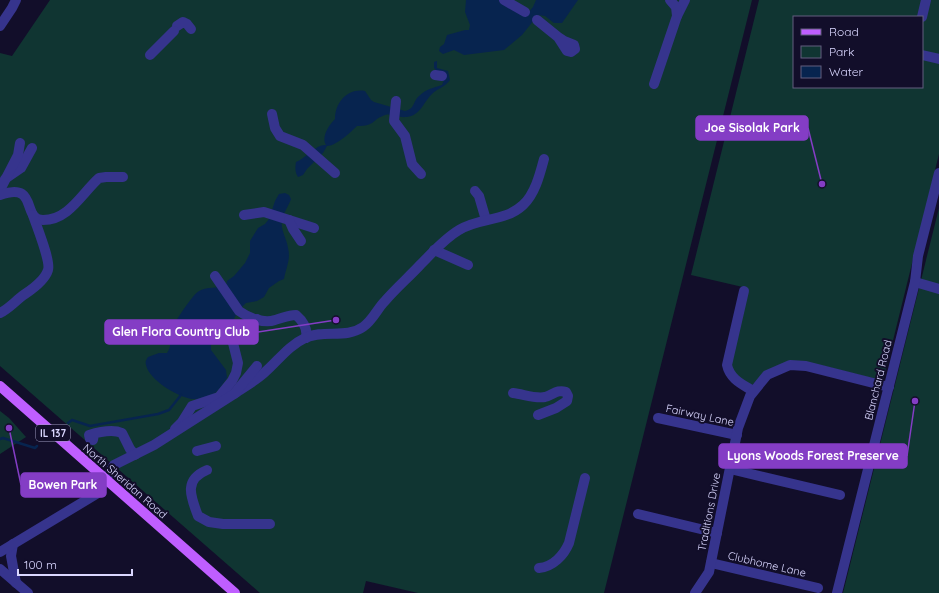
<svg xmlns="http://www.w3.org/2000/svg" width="939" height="593" viewBox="0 0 939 593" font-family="Quicksand,sans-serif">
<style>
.green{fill:#103532;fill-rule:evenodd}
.water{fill:#07244f}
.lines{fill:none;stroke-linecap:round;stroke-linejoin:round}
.stream{stroke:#07244f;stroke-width:2.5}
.minor{stroke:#36348d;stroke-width:10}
.major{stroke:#bf5eff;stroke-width:10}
.labels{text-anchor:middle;stroke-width:4;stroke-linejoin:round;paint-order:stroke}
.shield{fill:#120e2a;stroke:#9e9bbf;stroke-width:1}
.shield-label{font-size:10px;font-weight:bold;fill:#dad7ff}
.street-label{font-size:11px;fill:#dad7ff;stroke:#120e2a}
.leader{fill:none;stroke:#843dc5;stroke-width:1.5}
.callout-dot{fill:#843dc5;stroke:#120e2a;stroke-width:1.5}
.callout{fill:#843dc5;stroke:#843dc5;stroke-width:1.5}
.callout-label{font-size:12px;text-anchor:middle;font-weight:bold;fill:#fff}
</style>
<rect width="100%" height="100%" fill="#120e2a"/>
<g class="green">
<path d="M 50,0 L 752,0 L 604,593 L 418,593 L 366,581 L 363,593 L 260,593 L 0,366 L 0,53 L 12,56 Z"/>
<path d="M 759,0 L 939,0 L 939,154 L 883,381 L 820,365 L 765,374 L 752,385 L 737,377 L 731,367 L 747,288 L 691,275 ZM 794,17 L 922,17 L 922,87 L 794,87 Z"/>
<path d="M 939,208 L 939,593 L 843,593 Z"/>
<path d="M 0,411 L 9,418 L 26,437 L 0,454 Z"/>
</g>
<g class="water">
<path d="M 466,0 L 499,0 L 506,6 L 528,13 L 533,7 L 536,0 L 578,0 L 562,23 L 554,23 L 545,16 L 538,15 L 522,35 L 504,50 L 464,55 L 454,50 L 443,54 L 439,51 L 440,47 L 444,44 L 447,35 L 465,30 L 469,30 L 470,25 L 465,12 Z"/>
<path d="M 437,61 L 437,68 L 448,71 L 450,80 C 445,87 439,88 433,93 C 423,102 421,116 406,117 C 399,118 392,113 385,115 C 371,120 376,126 357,126 C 351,132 336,146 327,146 L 323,153 L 307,169 L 303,175 L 298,177 C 295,172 295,168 296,162 C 306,158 316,144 326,145 C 321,137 329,125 335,119 C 335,102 348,88 365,91 L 371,100 L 374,102 L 405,111 C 415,109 413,101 419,96 C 426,89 433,88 442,85 L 444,80 L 434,68 L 434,62 Z"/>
<path d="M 285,193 L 289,195 L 291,199 C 289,205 283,214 282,220 C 280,229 287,239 288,248 C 291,259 286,268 284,279 L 279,281 L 269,288 L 264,297 L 257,301 L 246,303 L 238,311 L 234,319 L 228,324 L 221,328 L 211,344 L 211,350 L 226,370 L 227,378 C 223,383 219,391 213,394 C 208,398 199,399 192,399 C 178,397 149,380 146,365 C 145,362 146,360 148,357 L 159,353 L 167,353 C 173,344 168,341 171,332 C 172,325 193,294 199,291 C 208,286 217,289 226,286 L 227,281 L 234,276 L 245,263 L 250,253 L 250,241 L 258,228 L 265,224 L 269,219 L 275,201 L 279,194 Z"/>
</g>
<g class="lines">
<g class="stream">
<path d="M 68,423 L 72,420 L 90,426 L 158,414 L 169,410 L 181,395"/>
<path d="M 0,439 L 3,438 L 35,448 L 37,446"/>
</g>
<g class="minor">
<path d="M 504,0 L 525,12"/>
<path d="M 677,16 L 685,0"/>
<path d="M 922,17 L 926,0"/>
<path d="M 537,20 L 558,37 L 567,51 L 571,52 L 575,49 L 574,45 L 564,41 L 558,37"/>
<path d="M 0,26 L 12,8 L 16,0"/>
<path d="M 177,26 L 183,22 L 187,24 L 191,29"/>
<path d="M 150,55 L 174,31"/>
<path d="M 922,55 L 939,59"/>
<path d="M 435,75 L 442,76"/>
<path d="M 654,84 L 677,16 L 676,7 L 670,0"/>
<path d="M 396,101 L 394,121 L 405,136 L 412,164 L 421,174"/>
<path d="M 272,114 L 275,128 L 280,136 L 303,145 L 335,173"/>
<path d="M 5,179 L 21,168 L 32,148"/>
<path d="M 0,190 L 18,155 L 20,143"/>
<path d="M 475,191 L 479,196 L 486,220"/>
<path d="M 0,195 C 39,181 21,220 43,220 C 69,220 82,193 99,178 L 106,177 L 123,177"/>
<path d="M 244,215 L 264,212 L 314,228"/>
<path d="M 289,220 L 293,229 L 301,241"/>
<path d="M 434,250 L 468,265"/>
<path d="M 215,276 L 239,311 C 249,318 264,324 275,320 C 283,318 288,315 296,315 C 303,321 308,328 306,338"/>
<path d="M 915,282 L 939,289"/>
<path d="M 744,291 L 727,365 C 730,379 742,384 753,391"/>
<path d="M 0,313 C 10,308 16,300 25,294 C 34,288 45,280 48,270 C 51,261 36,225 33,215"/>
<path d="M 513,393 C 523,394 535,399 545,397 C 553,395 557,389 566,392 L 568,396 L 567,401 L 556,408 L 538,415"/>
<path d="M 234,394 C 244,387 255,381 264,373 C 278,361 288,346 305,338 C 324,329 346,339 363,327 C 373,320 377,309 385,301 C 396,288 409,277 421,264 C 433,252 444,239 459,230 C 479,217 505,222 523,205 C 535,194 540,174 544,159"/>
<path d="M 658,418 L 737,435"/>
<path d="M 175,429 L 182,422 L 192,406 L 219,397 L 232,381 L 236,373 L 238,363 L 233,343 L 232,336 L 233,332 L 242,326 L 257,319"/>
<path d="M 94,434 L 93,440 L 90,439 L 89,435 C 99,432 113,429 122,433 L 130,449 L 135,455"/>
<path d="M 197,451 L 216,446"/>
<path d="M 730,469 L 840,495"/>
<path d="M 207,470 C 183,480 191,497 198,516 L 209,522 L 223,524 L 270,524"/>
<path d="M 638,514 L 717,533"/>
<path d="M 13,544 L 11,556 L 16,583"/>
<path d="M 0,552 L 98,493 L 114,465 L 154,445 L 234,394 L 257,366"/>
<path d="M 711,563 L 818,588"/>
<path d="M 539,568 C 553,567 564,555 569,543 L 585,478"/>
<path d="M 0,569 L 28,593"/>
<path d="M 695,593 L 709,572 L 738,428 L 750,396 L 767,375 L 790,365 L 806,366 L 889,387"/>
<path d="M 837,593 L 915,282 L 918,256 L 939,173"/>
</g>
<path class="major" d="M 0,386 L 235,593"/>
</g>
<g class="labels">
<rect class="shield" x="36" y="425" width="34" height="16" rx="3"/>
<g class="shield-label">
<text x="53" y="437">IL 137</text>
</g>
<g class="street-label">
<text transform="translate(878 380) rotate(-76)" y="4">Blanchard Road</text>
<text transform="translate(700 415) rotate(12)" y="4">Fairway Lane</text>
<text transform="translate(125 481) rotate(41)" y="4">North Sheridan Road</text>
<text transform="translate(709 512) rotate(-79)" y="4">Traditions Drive</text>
<text transform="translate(767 564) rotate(13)" y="4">Clubhome Lane</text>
</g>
</g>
<path class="leader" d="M822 184L808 128M336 320L258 332M915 401L907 456M9 428L21 485"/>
<g class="callout-dot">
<circle cx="822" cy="184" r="4"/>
<circle cx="336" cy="320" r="4"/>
<circle cx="915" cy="401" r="4"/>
<circle cx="9" cy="428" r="4"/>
</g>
<g class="callout">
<rect x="696" y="116" width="112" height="24" rx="4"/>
<rect x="105" y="320" width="153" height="24" rx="4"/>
<rect x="719" y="444" width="188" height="24" rx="4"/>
<rect x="21" y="473" width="85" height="24" rx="4"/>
</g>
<g class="callout-label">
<text x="752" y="132">Joe Sisolak Park</text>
<text x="181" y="336">Glen Flora Country Club</text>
<text x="813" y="460">Lyons Woods Forest Preserve</text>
<text x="63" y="489">Bowen Park</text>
</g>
<rect x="793" y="16" width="130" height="72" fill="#120e2a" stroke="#625e7f"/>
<rect x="801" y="29" width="20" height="6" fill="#bf5eff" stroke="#625e7f"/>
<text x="829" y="36" font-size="12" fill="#dad7ff">Road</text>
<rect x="801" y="46" width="20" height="12" fill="#103532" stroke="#625e7f"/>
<text x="829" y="56" font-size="12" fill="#dad7ff">Park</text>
<rect x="801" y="66" width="20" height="12" fill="#07244f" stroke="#625e7f"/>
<text x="829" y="76" font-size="12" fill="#dad7ff">Water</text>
<path d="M18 569v6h114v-6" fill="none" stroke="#dad7ff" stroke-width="2"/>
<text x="24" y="569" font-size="12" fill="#dad7ff" stroke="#120e2a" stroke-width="3" paint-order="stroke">100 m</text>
</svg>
